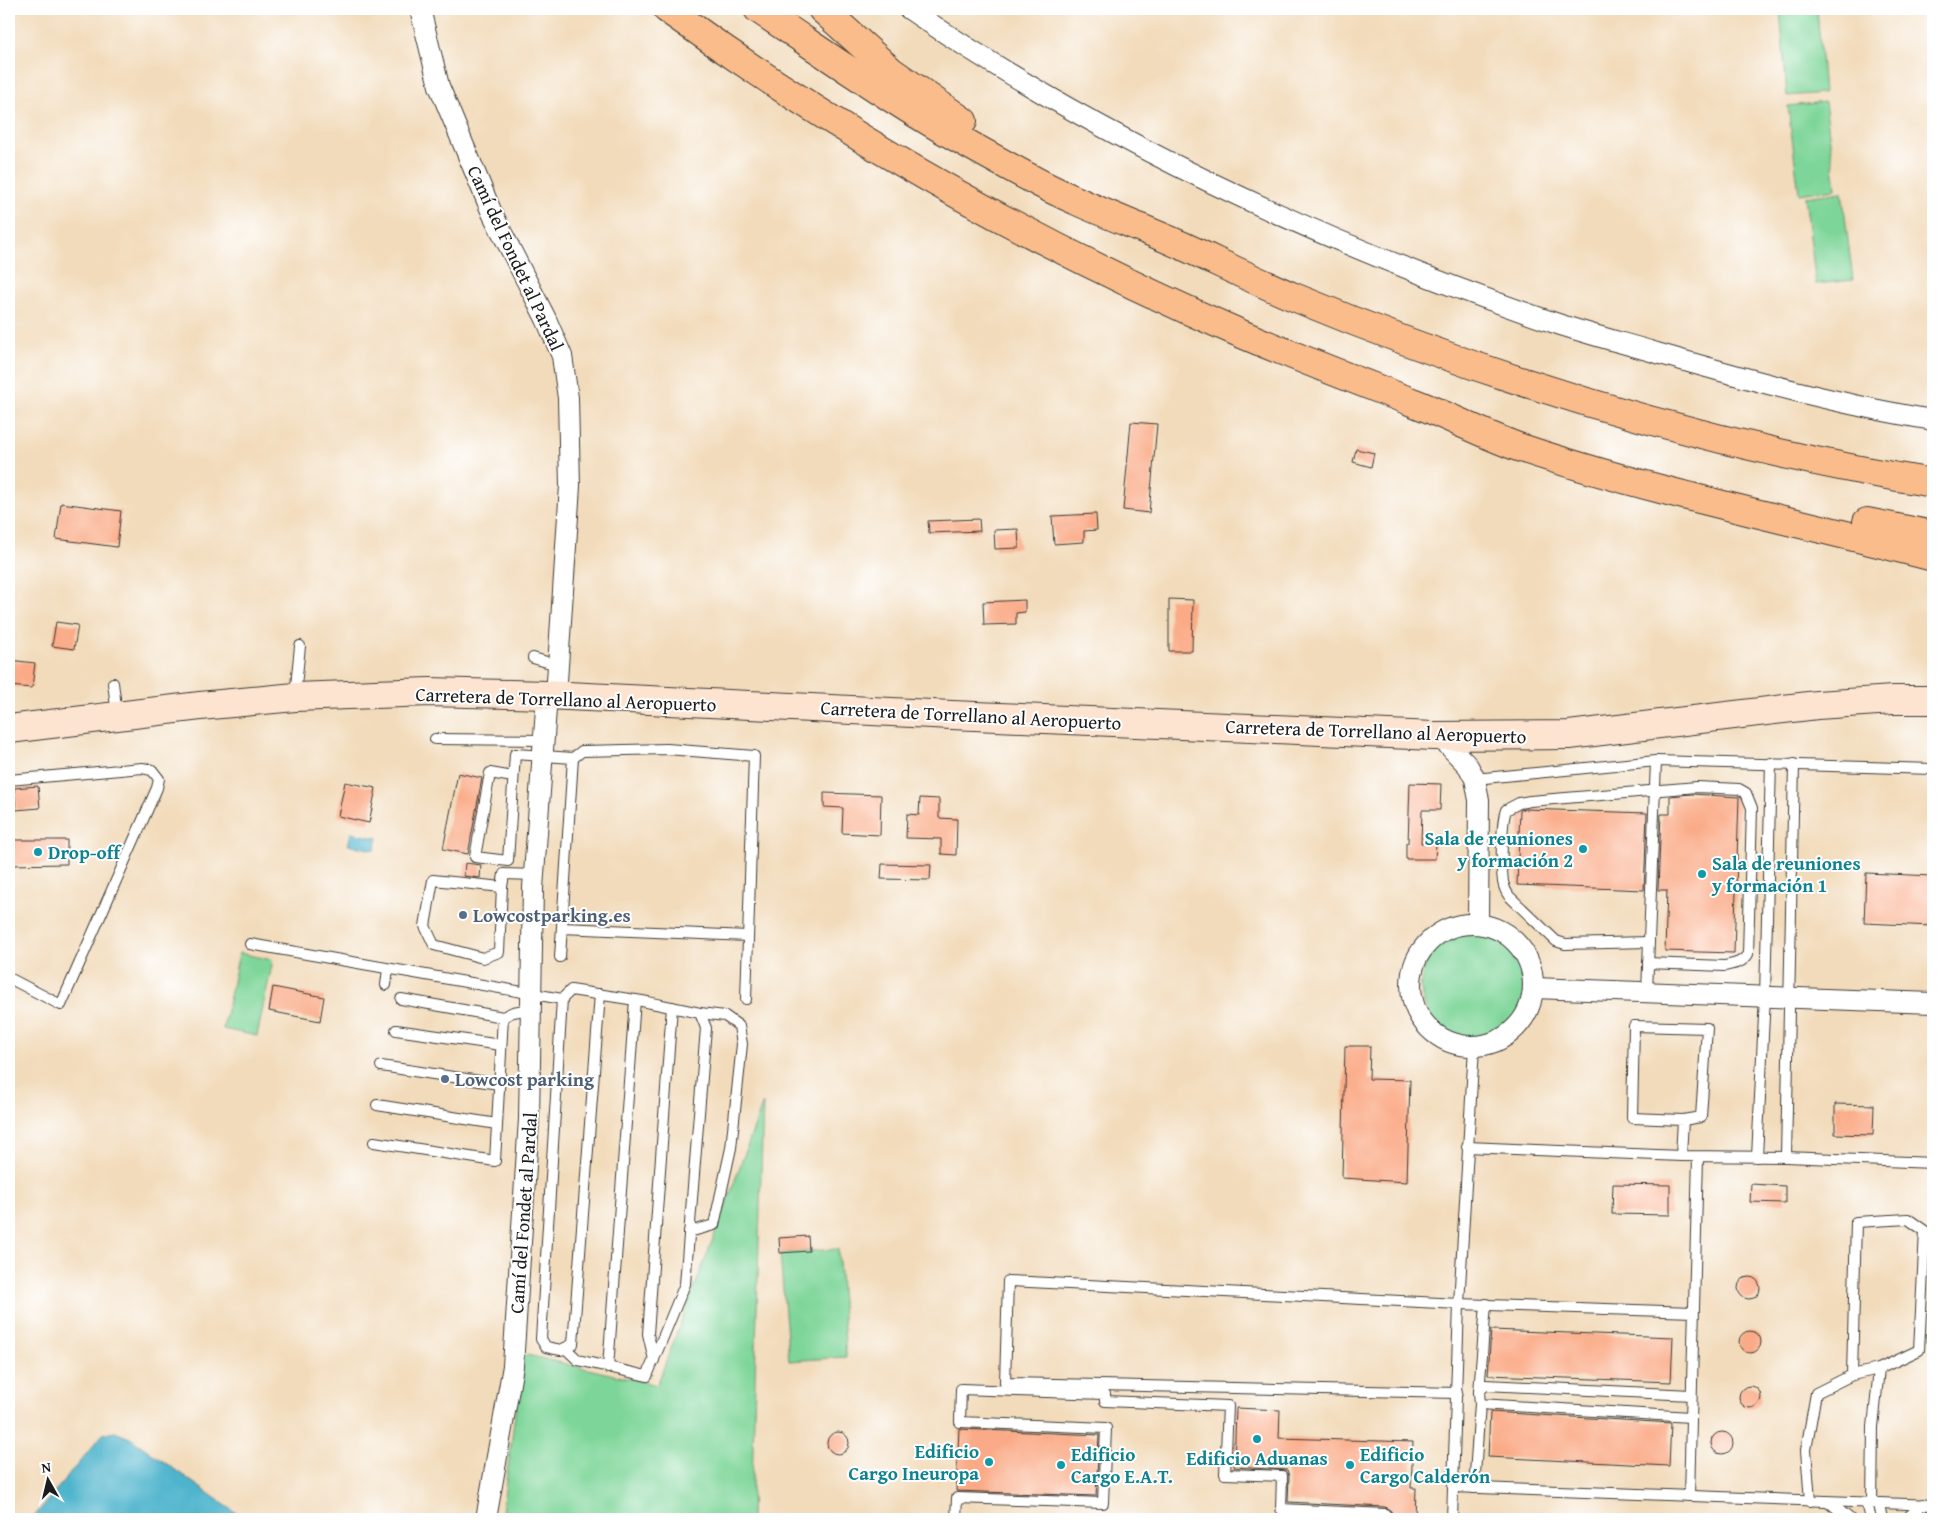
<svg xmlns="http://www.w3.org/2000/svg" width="1942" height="1528" viewBox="0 0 1942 1528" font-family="'Gentium Book Plus',serif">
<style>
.green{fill:#7ed599;stroke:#4d785a}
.water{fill:#4db4cc;stroke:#346874}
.building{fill:#faaa86}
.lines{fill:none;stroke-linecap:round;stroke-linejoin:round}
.lane-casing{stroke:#3c3934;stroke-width:12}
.street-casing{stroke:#3c3934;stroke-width:22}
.secondary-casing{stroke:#3c3934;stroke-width:30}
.highway-casing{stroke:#3c3934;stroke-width:30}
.lane{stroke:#fff;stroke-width:10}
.street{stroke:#fff;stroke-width:20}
.secondary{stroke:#fde4d1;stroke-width:28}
.highway{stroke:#fabc8b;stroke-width:28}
.culture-dot{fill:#0f9aa8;stroke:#fff;stroke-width:2}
.service-dot{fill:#5c6f8a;stroke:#fff;stroke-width:2}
.labels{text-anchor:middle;stroke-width:4;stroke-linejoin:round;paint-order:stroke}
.street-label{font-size:19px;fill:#1c1c1c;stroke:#fff}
.culture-label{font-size:19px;font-weight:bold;fill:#0d838f;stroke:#fff;text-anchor:start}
.service-label{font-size:19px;font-weight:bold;fill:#4e5e75;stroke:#fff;text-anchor:start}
</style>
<rect width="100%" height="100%" fill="#fff"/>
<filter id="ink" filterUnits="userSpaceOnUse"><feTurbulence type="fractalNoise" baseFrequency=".02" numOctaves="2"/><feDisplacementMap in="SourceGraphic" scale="10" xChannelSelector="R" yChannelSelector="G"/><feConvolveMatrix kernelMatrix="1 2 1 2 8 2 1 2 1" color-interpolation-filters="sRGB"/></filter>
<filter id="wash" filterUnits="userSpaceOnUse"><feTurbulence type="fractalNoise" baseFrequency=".0096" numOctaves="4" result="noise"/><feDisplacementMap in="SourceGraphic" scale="20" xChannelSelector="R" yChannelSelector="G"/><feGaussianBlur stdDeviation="1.12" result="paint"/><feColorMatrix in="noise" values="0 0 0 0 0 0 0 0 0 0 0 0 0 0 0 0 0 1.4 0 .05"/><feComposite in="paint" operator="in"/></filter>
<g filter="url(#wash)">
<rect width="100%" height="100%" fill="#f2dbbb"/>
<g class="green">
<path d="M 1780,9 L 1817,9 L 1824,93 L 1787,96 Z"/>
<path d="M 1825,102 L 1836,189 L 1799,194 L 1788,106 Z"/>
<path d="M 1842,192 L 1853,280 L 1816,284 L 1805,197 Z"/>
<circle cx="1473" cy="986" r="52"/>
<path d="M 239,953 L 273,960 L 257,1036 L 223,1029 Z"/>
<path d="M 763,1103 L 751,1519 L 501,1519 L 523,1354 L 657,1385 L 727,1202 Z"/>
<path d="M 838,1249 L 846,1357 L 789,1361 L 780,1253 Z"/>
</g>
<g class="water">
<path d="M 351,833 L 378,838 L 375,850 L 348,845 Z"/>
<path d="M 115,1432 L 130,1438 L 245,1519 L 32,1519 L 103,1434 Z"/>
</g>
<g id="blocks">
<g class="building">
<path d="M 1131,422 L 1157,424 L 1149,513 L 1123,510 Z"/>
<path d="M 1356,449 L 1374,453 L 1371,467 L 1353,462 Z"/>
<path d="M 61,503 L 121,511 L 117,547 L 56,539 Z"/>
<path d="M 1096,514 L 1097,530 L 1084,531 L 1084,542 L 1054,544 L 1052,516 Z"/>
<path d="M 979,519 L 980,531 L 929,533 L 928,521 Z"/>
<path d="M 1018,529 L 1019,548 L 995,549 L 994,530 Z"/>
<path d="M 1169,599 L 1193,600 L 1192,651 L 1169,651 Z"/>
<path d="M 1025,600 L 1025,612 L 1016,613 L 1016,624 L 984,625 L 983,602 Z"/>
<path d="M 56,622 L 78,625 L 74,649 L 52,646 Z"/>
<path d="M 9,660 L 35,663 L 32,688 L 9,686 Z"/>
<path d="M 458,773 L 482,778 L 468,854 L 443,849 Z"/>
<path d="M 345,782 L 376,788 L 369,823 L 338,816 Z"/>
<path d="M 1410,783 L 1441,784 L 1440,810 L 1422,810 L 1421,843 L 1436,843 L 1435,859 L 1406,859 L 1406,843 L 1408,843 Z"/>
<path d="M 38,786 L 40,808 L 16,810 L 14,788 Z"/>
<path d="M 824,793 L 881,795 L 880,835 L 842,833 L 843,808 L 824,807 Z"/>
<path d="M 1692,794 L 1739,797 L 1734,953 L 1665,951 L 1667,890 L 1658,890 L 1661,814 L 1670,814 L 1670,796 Z"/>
<path d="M 920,798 L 939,799 L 939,818 L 957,819 L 956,855 L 941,854 L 941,839 L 906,838 L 907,814 L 919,815 Z"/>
<path d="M 1525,809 L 1647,813 L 1644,890 L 1517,885 L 1520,810 Z"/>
<path d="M 9,840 L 67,840 L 67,864 L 9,865 Z"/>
<path d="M 465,863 L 481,865 L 480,878 L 464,876 Z"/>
<path d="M 882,864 L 931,865 L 930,880 L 881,879 Z"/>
<path d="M 1866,873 L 1933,876 L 1933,926 L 1864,923 Z"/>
<path d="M 273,987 L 324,997 L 320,1021 L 269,1011 Z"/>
<path d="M 1345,1046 L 1370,1046 L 1369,1079 L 1410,1080 L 1407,1182 L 1342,1178 Z"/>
<path d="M 1835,1104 L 1874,1105 L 1873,1135 L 1835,1134 Z"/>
<path d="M 1613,1184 L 1670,1185 L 1670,1215 L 1612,1214 Z"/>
<path d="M 1751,1184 L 1785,1186 L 1785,1203 L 1750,1202 Z"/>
<path d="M 808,1236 L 809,1251 L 780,1253 L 779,1238 Z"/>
<circle cx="1749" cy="1288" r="11"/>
<path d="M 1491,1330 L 1673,1337 L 1671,1382 L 1488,1375 Z"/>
<circle cx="1750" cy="1342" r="11"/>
<circle cx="1750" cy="1397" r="11"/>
<path d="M 1236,1408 L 1280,1410 L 1279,1438 L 1413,1442 L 1411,1488 L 1416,1488 L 1415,1519 L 1392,1519 L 1391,1511 L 1385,1507 L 1288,1502 L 1289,1476 L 1287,1470 L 1234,1467 Z"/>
<path d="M 1490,1412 L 1671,1423 L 1669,1466 L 1488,1457 Z"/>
<path d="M 959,1429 L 1099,1435 L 1096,1496 L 956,1491 Z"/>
<circle cx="1722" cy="1443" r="11"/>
<circle cx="838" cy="1443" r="11"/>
</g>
</g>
</g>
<g filter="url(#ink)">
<use href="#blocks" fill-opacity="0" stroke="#3c3934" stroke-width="1"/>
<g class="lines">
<g class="lane-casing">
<g id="lane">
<path d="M 533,658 L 557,665"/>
<path d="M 113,683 L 117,714"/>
<path d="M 295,696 L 300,646"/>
<path d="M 435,739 L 543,740"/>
<path d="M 573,758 L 582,751 L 667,749 L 754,756 L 746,999"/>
<path d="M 513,777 L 490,773 L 475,857 L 508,861 L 515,754 L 573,758 L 560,957"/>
<path d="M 1475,779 L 1656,761 L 1933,769"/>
<path d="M 9,780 L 142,768 L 152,770 L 159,779 L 157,788 L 61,1005 L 9,978"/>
<path d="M 502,887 L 499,952 L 483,958 L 434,945 L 425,926 L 433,880 L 502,887 L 504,874 L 534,875"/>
<path d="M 562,928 L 748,936"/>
<path d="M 250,944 L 562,999 L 541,1339 L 546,1347 L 561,1350 L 573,1344 L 600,994"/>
<path d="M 1648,963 L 1724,966 C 1733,964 1743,963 1748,954 L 1752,808 L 1746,793 L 1739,789 L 1697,787 L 1530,801 L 1519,803 L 1506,810 C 1501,824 1501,866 1503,882 C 1504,887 1506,892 1509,896 L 1556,941 L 1565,944 L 1649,942"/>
<path d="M 386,985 L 388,969"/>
<path d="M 1647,992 L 1656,761"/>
<path d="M 401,999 L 503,1017"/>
<path d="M 562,999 L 571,990 L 642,1001 L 700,1013 L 706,1028 L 685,1284 L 647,1376 L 578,1360 L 565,1348"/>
<path d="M 396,1030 L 501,1045"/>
<path d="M 381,1066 L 499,1084"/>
<path d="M 377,1105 L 497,1124"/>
<path d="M 374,1142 L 495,1161 L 503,1017 L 513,1012 L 531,1009"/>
<path d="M 1467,1147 L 1681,1156 L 1786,1157 L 1933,1163"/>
<path d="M 1681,1156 L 1683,1120 L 1701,1117 L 1707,1028 L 1634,1026 L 1632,1118 L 1683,1120"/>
<path d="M 1757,1157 L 1765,996 L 1771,763"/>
<path d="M 1786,1157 L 1794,764"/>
<path d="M 689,1232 L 714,1225 L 731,1148 L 742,1044 L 739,1026 L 725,1016 L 700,1013"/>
<path d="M 654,1360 L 648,1334 L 672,1007"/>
<path d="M 608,1368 L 635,1000"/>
<path d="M 1852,1375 L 1879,1369"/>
<path d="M 1479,1392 L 1486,1304"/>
<path d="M 1457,1393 L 1005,1383 L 1008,1281 L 1459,1304 L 1693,1312"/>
<path d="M 1690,1417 L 1480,1404 L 1479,1392 L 1485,1385 L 1691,1395"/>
<path d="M 1454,1487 L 1933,1505"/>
<path d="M 1474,1488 L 1480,1404"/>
<path d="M 1689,1496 L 1698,1157"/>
<path d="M 1810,1501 L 1806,1450 L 1816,1393 L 1852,1375 L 1856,1222 L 1908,1219 L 1925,1231 L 1919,1350 L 1879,1369 L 1873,1427 L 1872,1504"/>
<path d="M 1829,1502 L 1850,1519"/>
<path d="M 1866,1503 L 1870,1519"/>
<path d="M 1879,1504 L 1882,1519"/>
<path d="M 956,1519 L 957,1498 L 1103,1503 L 1106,1428 L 960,1422 L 961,1389 L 1105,1394 L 1105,1401 L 1228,1406 L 1225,1474 L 1282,1476 L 1281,1509 L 1385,1514 L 1385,1519"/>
<path d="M 1452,1519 L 1459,1304 L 1474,1047"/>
<path d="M 1906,1519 L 1923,1504"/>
</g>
</g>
<g class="street-casing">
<g id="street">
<path d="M 420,9 L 439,86 L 492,213 L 546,319 L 562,356 L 568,398 L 570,486 L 556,696"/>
<path d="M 909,9 C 1108,145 1327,245 1555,323 C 1588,334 1623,343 1657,353 C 1747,379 1840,405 1933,420"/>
<path d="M 1434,736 L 1447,744 L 1468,766 L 1475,779 L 1479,800 L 1478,924"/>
<circle cx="1472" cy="985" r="61"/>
<path d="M 1534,988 L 1933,1003"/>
<path d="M 486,1519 L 513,1366 L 529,1119 L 533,888 L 547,695"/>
</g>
</g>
<g class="secondary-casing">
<path id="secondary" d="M 9,729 L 200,706 L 295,697 L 429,692 L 547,695 L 952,715 L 1434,736 L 1569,735 L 1817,705 L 1893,700 L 1933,700"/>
</g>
<g class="highway-casing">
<g id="highway">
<path d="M 667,9 C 844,137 1036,245 1237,332 C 1295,357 1353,379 1412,402 C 1449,416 1484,435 1521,448 C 1656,493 1796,521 1933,557"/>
<path d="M 758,9 C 815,47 871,87 930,122 C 963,142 997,160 1030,178 C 1079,205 1132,223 1183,246 C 1220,263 1256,281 1294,297 C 1499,382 1714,447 1933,483"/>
<path d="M 822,9 L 891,71 L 963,121"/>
<path d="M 1867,522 L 1933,535"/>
</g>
</g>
<use href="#lane" class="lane"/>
<use href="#street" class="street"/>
<use href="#secondary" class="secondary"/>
<use href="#highway" class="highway"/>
</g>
</g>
<g class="culture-dot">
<circle cx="1583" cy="849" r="5"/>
<circle cx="38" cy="852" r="5"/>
<circle cx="1702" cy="874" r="5"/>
<circle cx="1257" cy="1439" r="5"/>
<circle cx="989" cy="1462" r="5"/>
<circle cx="1061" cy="1465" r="5"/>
<circle cx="1350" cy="1465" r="5"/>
</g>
<g class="service-dot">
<circle cx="463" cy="915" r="5"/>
<circle cx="445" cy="1079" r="5"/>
</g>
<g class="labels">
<g class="street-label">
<text transform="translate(516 258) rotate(65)" y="7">Camí del Fondet al Pardal</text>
<text transform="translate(566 699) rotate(2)" y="7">Carretera de Torrellano al Aeropuerto</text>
<text transform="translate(971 715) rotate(3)" y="7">Carretera de Torrellano al Aeropuerto</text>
<text transform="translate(1376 731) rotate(2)" y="7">Carretera de Torrellano al Aeropuerto</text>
<text transform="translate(523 1213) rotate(-86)" y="7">Camí del Fondet al Pardal</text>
</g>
<g class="culture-label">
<text x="1573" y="845" text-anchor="end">Sala de reuniones<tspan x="1573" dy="22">y formación 2</tspan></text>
<text x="48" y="859">Drop-off</text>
<text x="1712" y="870">Sala de reuniones<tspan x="1712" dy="22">y formación 1</tspan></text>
<text x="979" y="1458" text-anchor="end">Edificio<tspan x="979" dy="22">Cargo Ineuropa</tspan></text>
<text x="1071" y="1461">Edificio<tspan x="1071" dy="22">Cargo E.A.T.</tspan></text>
<text x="1360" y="1461">Edificio<tspan x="1360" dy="22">Cargo Calderón</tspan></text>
<text x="1257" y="1465" text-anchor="middle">Edificio Aduanas</text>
</g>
<g class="service-label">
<text x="473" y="922">Lowcostparking.es</text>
<text x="455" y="1086">Lowcost parking</text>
</g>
</g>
<rect width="1942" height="1528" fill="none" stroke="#fff" stroke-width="30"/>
<g transform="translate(48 1480) rotate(352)" stroke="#ffffff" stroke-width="4" paint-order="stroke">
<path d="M0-4L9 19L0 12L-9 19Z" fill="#1c1c1c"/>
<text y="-8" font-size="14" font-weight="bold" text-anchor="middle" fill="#1c1c1c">N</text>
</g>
</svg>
